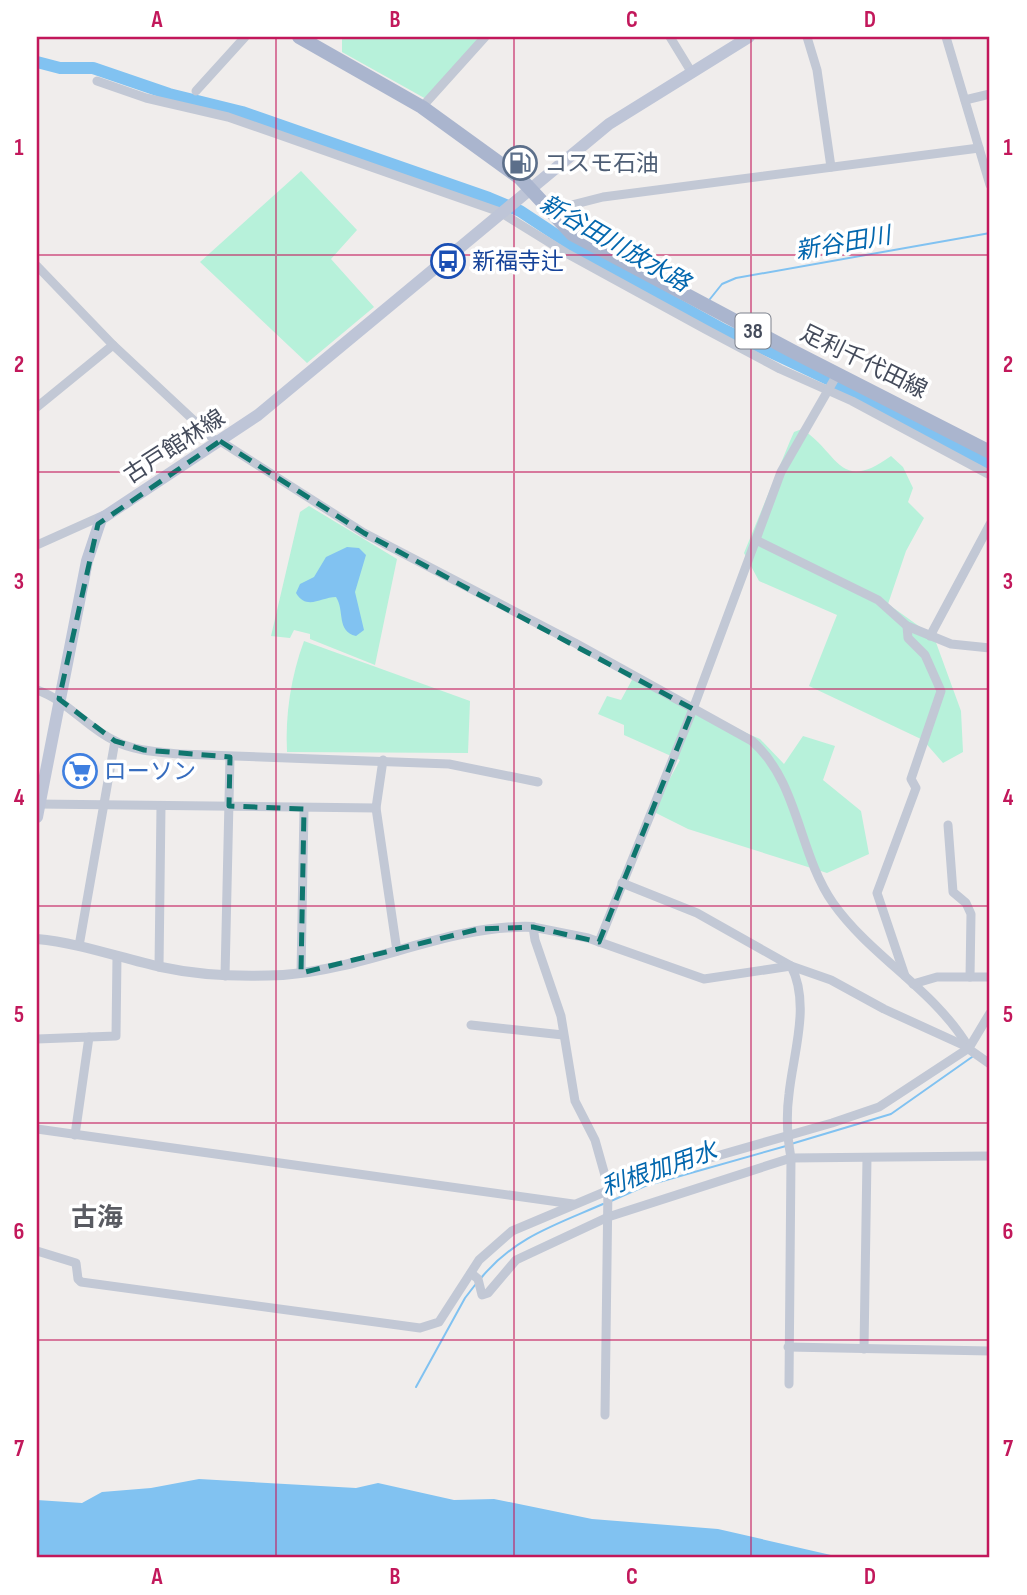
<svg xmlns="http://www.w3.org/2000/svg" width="1027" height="1595" viewBox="0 0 1027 1595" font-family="'Sofia Sans Condensed','Noto Sans JP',sans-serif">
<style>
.green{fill:#b7f1da}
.water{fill:#81c2f1}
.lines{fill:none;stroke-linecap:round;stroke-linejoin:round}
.stream{stroke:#81c2f1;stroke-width:2}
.river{stroke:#81c2f1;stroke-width:12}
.minor{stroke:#c2c8d5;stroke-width:9}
.tertiary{stroke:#c2c8d5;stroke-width:10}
.secondary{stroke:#bec5d7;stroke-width:12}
.primary{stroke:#aab5ce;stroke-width:14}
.marked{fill:none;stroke:#0f766e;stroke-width:5;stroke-dasharray:14 9;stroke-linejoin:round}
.grid{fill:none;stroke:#c2185b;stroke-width:2;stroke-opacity:0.55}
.labels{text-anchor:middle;stroke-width:7;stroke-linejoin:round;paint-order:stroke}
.shield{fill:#fff;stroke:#7c818c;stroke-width:2}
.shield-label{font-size:21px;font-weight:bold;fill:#444b5b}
.service-label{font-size:23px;fill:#4e5e75;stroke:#fff;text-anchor:start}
.transit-label{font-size:23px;fill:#164399;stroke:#fff;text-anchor:start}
.street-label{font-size:23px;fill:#444b5b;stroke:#fff}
.shop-label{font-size:23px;fill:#366cbe;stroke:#fff;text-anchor:start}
.water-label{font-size:24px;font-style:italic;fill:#0367ae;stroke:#fff}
.quarter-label{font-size:26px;font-weight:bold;fill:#595b62;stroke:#fff}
.neatline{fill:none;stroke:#c2185b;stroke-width:2.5}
.grid-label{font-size:23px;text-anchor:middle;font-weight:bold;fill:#c2185b}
</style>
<rect width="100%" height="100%" fill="#f0edec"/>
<g class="green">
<path d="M 342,37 L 486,37 L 428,100 L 342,52 Z"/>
<path d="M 301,171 L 357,230 L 331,259 L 374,307 L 307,363 L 200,262 Z"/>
<path d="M 802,429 C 839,453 839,494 891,456 L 903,467 L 913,488 L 908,502 L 924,518 L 906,551 L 888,604 L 934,637 L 961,711 L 963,752 L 943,763 L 923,740 L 809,686 L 837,615 L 759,581 L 744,553 L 790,441 L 794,432 Z"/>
<path d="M 309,506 L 397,559 L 375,665 L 310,639 L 310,634 L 294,630 L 290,638 L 271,636 L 300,512 Z"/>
<path d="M 304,641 L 470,701 L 468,753 L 287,752 C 285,715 291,676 304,641 Z"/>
<path d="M 633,678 L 682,705 L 760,739 L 784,764 L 803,736 L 835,746 L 823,780 L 861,811 L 869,854 L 827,873 L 688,829 L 652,811 L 680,760 L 624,735 L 624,725 L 598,714 L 607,696 L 621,700 Z"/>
</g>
<g class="water">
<path d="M 347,547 L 359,548 L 366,555 L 355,592 L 364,630 L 356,636 C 336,631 345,611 336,597 C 321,597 307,611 296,593 L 300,584 L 314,577 L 326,557 Z"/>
<path d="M 199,1479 L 356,1488 L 378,1483 L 454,1500 L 494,1499 L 592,1519 L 718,1529 L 844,1558 L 37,1558 L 37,1500 L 82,1503 L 102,1492 L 151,1488 Z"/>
</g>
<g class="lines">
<g class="stream">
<path d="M 710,299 L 722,284 L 736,278 L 990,233"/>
<path d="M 791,1144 L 891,1114 L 972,1057"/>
<path d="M 611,1201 L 645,1186 L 786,1146"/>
<path d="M 481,1278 C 515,1237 555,1225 603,1204"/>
<path d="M 416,1387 L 465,1298 L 475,1285"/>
</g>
<path class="river" d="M 37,62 L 60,68 L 93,68 L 169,94 L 242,112 L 489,198 L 520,211 L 579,250 L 724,330 L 828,379 L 990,465"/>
<g class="minor">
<path d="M 670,37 L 692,73"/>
<path d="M 807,37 L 817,70 L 831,167"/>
<path d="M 946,37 L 990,185"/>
<path d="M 97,81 L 146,98 L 228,117 L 500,212 L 568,254 L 705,329 L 780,369 L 852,401 L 990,475"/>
<path d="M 196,91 L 245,37"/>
<path d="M 965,100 L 990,94"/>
<path d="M 422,107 L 485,37"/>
<path d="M 548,211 L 603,197 L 979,148"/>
<path d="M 37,266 L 113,345 L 218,443"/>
<path d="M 37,407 L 113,345"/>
<path d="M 220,441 L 364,533 L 575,643 L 752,741 C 799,782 798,853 833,903 C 871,957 935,990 969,1048"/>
<path d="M 756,540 L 878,600 L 907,626 L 951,644 L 990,648"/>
<path d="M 37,545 L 104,515"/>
<path d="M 930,636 L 990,524"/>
<path d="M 37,690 C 68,701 86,727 115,741 C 134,751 159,752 179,754 L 449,764 L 538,782"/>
<path d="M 383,760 L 376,808 L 397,951"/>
<path d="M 37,804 L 376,808"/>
<path d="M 948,825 L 953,892 L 966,903 L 971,914 L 970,977"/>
<path d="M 622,883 L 697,913 L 791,966 L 831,980 L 884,1009 L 963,1045 L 990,1064"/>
<path d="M 599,942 L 693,709 L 781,472 L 838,373"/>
<path d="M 79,946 L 115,741"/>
<path d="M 159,967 L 161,806"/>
<path d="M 301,973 L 304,809"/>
<path d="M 225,976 L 230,757"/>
<path d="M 905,976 L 877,893 L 916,788 L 911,779 L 941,691 L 925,655 L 908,638 L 907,626"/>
<path d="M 913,984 L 937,977 L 990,977"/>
<path d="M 471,1025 L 563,1035"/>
<path d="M 37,1039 L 116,1036 L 117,956"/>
<path d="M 37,1129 L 573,1204"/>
<path d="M 75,1135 L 89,1037"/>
<path d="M 37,1251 L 76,1263 L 78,1279 L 81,1282 L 420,1328 L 439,1322 L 479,1260 L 512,1231 L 633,1180 L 832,1123 L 879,1107 L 969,1048 L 990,1013"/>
<path d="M 471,1273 L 478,1279 L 482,1295 L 488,1293 L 516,1260 L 608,1217 L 791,1158 L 990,1156"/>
<path d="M 788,1347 L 990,1351"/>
<path d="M 864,1349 L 867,1158"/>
<path d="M 789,1384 L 791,1158 C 787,1136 786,1116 789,1094 C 793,1054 811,1004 791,966"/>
<path d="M 605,1415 L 608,1186 L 595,1140 L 575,1101 L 561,1016 L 535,940 L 533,927 L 588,938 L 704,979 L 791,966"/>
</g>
<path class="tertiary" d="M 37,939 C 80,943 120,958 161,967 C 202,976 242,977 283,975 C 369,969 447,924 533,927"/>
<path class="secondary" d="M 37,817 L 87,561 L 101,519 L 258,415 L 609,124 L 749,37"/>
<path class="primary" d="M 299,37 L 422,107 L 520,178 L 572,234 L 794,352 L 990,452"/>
</g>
<path class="marked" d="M 220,441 L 364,533 L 693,709 L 599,942 L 533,927 L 479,929 L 301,973 L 304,809 L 229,806 L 230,757 L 144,750 L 115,741 L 59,699 L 98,524 Z"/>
<path class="grid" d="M 276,37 L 276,1558M 514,37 L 514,1558M 751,37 L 751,1558M 37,255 L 990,255M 37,472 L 990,472M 37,689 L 990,689M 37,906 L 990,906M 37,1123 L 990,1123M 37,1340 L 990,1340"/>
<defs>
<g id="fuel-ring" transform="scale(1.75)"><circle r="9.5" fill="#fff" stroke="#5c6f8a" stroke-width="1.5"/><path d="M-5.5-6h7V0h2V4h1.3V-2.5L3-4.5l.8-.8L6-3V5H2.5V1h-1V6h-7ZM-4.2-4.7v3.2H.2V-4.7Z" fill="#5c6f8a"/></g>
<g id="bus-ring" transform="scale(1.75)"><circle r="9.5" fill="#fff" stroke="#1a4fb4" stroke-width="1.5"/><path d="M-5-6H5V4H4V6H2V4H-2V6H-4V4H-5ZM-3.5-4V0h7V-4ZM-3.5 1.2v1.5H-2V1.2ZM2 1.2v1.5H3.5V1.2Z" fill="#1a4fb4"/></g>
<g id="supermarket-ring" transform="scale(1.75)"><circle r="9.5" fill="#fff" stroke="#3f7fe0" stroke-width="1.5"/><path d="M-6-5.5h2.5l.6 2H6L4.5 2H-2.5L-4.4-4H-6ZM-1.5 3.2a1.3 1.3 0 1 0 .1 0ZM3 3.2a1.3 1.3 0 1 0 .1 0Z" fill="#3f7fe0"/></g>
</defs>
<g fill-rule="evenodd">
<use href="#fuel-ring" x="520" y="163"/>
<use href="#bus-ring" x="448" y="261"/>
<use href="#supermarket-ring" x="80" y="771"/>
</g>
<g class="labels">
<rect class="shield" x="735.5" y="313.5" width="35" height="35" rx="5"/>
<g class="shield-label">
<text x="753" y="338">38</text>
</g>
<g class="service-label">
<text x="544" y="171">コスモ石油</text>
</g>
<g class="transit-label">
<text x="472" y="269">新福寺辻</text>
</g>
<g class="street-label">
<text transform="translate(864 361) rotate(26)" y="8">足利千代田線</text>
<text transform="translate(174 446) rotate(-33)" y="8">古戸館林線</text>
</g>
<g class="shop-label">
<text x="104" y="779">ローソン</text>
</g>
<g class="water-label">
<text transform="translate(615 243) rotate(30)" y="8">新谷田川放水路</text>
<text transform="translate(843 243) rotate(-10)" y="8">新谷田川</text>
<text transform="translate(659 1169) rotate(-19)" y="8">利根加用水</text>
</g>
<g class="quarter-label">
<text x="97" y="1226">古海</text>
</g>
</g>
<rect width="1027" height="1595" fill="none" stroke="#ffffff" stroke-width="77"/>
<rect x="38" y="38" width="950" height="1518" class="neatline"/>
<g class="grid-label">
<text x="157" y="27">A</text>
<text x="395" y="27">B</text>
<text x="632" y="27">C</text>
<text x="870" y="27">D</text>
<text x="19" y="155">1</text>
<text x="1008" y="155">1</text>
<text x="19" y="372">2</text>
<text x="1008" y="372">2</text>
<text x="19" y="589">3</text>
<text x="1008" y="589">3</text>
<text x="19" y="805">4</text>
<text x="1008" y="805">4</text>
<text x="19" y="1022">5</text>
<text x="1008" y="1022">5</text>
<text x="19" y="1239">6</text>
<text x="1008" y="1239">6</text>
<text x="19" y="1456">7</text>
<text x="1008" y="1456">7</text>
<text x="157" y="1584">A</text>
<text x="395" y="1584">B</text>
<text x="632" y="1584">C</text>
<text x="870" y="1584">D</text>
</g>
</svg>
